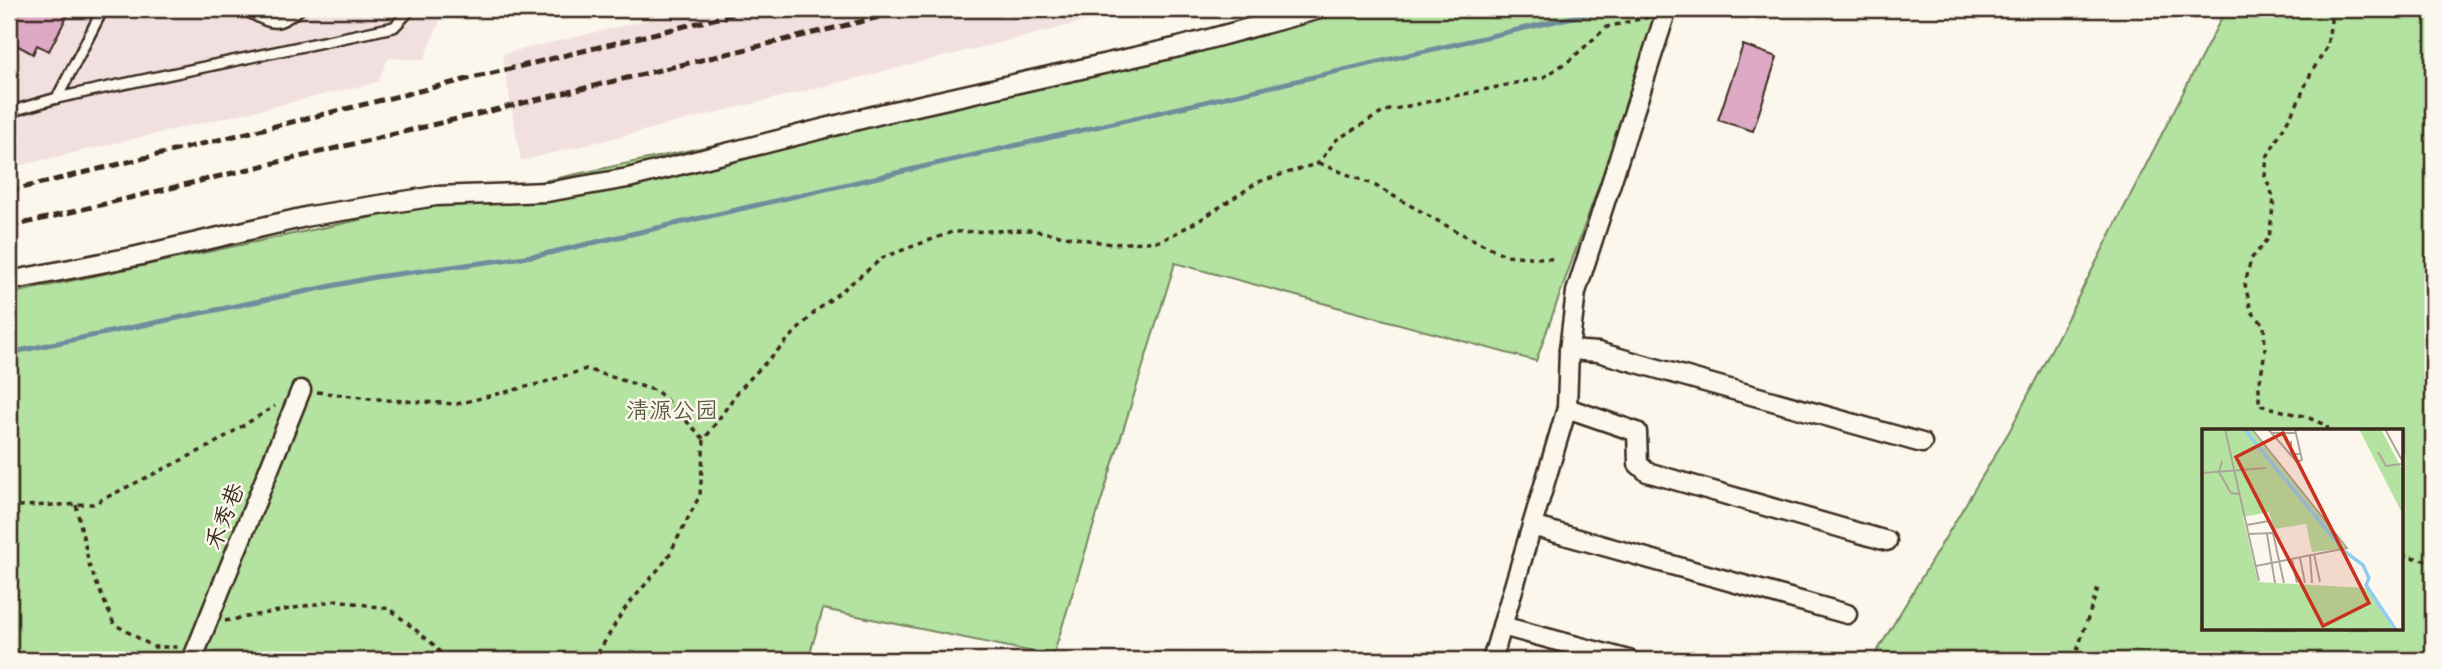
<svg xmlns="http://www.w3.org/2000/svg" width="2442" height="669" viewBox="0 0 2442 669" font-family="'Architects Daughter','LXGW WenKai TC',sans-serif">
<style>
.built{fill:#f2e0e0}
.green{fill:#b3e2a1;stroke:#778660;stroke-width:2;fill-rule:evenodd}
.lines{fill:none;stroke-linecap:round;stroke-linejoin:round}
.stream{stroke:#6f8c9d;stroke-width:5}
.building{fill:#dda9c4;stroke:#3b2a1e;stroke-width:2}
.lane-casing{stroke:#3b2a1e;stroke-width:14}
.street-casing{stroke:#3b2a1e;stroke-width:23}
.path{stroke:#3b2a1e;stroke-width:3.5;stroke-dasharray:5 5;stroke-linecap:butt}
.lane{stroke:#fbf7ec;stroke-width:9}
.street{stroke:#fbf7ec;stroke-width:18}
.rail{stroke:#3b2a1e;stroke-width:5;stroke-dasharray:10 5;stroke-linecap:butt}
.labels{text-anchor:middle;stroke-width:5;stroke-linejoin:round;paint-order:stroke}
.park-label{font-size:23px;fill:#59583f;stroke:#fbf7ec}
.street-label{font-size:23px;fill:#3b2a1e;stroke:#fbf7ec}
.inset-river{fill:none;stroke:#91cdf1;stroke-width:3.5}
.inset-road{fill:none;stroke:#aea59a;stroke-width:2}
.view{fill:#c8321e;fill-opacity:0.15;stroke:#c8321e;stroke-width:3.5}
.inset-edge{fill:none;stroke:#3b2a1e;stroke-width:3.5}
</style>
<rect width="100%" height="100%" fill="#fbf7ec"/>
<filter id="ink" filterUnits="userSpaceOnUse"><feTurbulence type="fractalNoise" baseFrequency=".0143" numOctaves="2"/><feDisplacementMap in="SourceGraphic" scale="14" xChannelSelector="R" yChannelSelector="G"/><feConvolveMatrix kernelMatrix="1 2 1 2 8 2 1 2 1" color-interpolation-filters="sRGB"/></filter>
<g filter="url(#ink)">
<g class="built">
<path d="M 9,9 L 445,9 L 424,60 L 388,58 L 378,82 L 9,168 Z"/>
<path d="M 695,9 L 1136,9 L 521,161 L 502,54 Z"/>
</g>
<g class="green">
<path d="M 1357,9 L 1662,9 L 1536,361 L 1175,263 L 1053,656 L 823,609 L 808,660 L 9,660 L 9,294 Z"/>
<path d="M 2226,9 L 2433,9 L 2433,660 L 1872,660 L 2010,430 ZM 2204,431 L 2402,431 L 2402,629 L 2204,629 Z"/>
</g>
<g class="lines">
<path class="stream" d="M 9,353 L 375,277 L 540,255 L 1608,9"/>
</g>
<g class="building">
<path d="M 22,9 L 71,9 L 49,51 L 37,45 L 33,54 L 9,41 L 9,35 Z"/>
<path d="M 1743,45 L 1777,57 L 1753,131 L 1718,120 Z"/>
</g>
<g class="lines">
<g class="lane-casing">
<g id="lane">
<path d="M 243,9 C 271,23 274,30 300,9"/>
<path d="M 57,98 L 103,9"/>
<path d="M 9,112 L 57,98 L 394,27 L 411,9"/>
</g>
</g>
<g class="street-casing">
<g id="street">
<path d="M 9,281 L 137,256 L 310,216 L 436,196 L 547,192 L 628,178 L 885,113 L 1179,47 L 1320,9"/>
<path d="M 1569,350 L 1598,352 L 1922,443"/>
<path d="M 1567,408 L 1637,432 L 1638,464 L 1647,472 L 1887,541"/>
<path d="M 1532,526 L 1847,614"/>
<path d="M 1502,626 L 1629,660"/>
<path d="M 192,660 L 301,390"/>
<path d="M 1492,660 L 1567,408 L 1569,350 L 1576,292 L 1667,9"/>
</g>
</g>
<g class="path">
<path d="M 1683,13 L 1740,13 L 1747,9"/>
<path d="M 1319,163 L 1374,185 L 1454,230 L 1505,255 L 1553,259"/>
<path d="M 317,392 L 387,400 L 457,404 L 542,383 L 586,369 L 657,391 L 704,439"/>
<path d="M 2328,431 L 2327,426 L 2307,417 L 2259,405 L 2259,387 L 2265,351 L 2264,325 L 2251,311 L 2245,284 L 2251,259 L 2269,238 L 2274,199 L 2265,176 L 2267,157 L 2297,104 L 2311,73 L 2327,47 L 2331,21 L 2330,9"/>
<path d="M 9,504 L 16,506 L 93,504 L 210,446 L 275,406"/>
<path d="M 76,505 L 90,568 L 114,624 L 154,647 L 180,647"/>
<path d="M 2402,555 L 2433,562"/>
<path d="M 225,621 L 337,600 L 390,609 L 434,645 L 446,660"/>
<path d="M 590,660 L 598,653 L 623,611 L 667,559 L 700,495 L 704,440 L 739,390 L 815,312 L 884,257 L 952,232 L 1031,230 L 1111,244 L 1161,241 L 1200,220 L 1258,182 L 1319,163 L 1336,140 L 1385,111 L 1544,77 L 1570,60 L 1607,27 L 1648,17"/>
<path d="M 2074,660 L 2099,585"/>
</g>
<use href="#lane" class="lane"/>
<use href="#street" class="street"/>
<g class="rail">
<path d="M 9,191 L 755,9"/>
<path d="M 9,227 L 913,9"/>
</g>
</g>
</g>
<g class="labels">
<g class="park-label">
<text x="672" y="418">清源公园</text>
</g>
<g class="street-label">
<text transform="translate(224 516) rotate(-68)" y="8">禾秀巷</text>
</g>
</g>
<g transform="translate(2202 429)">
<rect width="201" height="201" fill="#fbf7ec"/>
<path d="M 0,0 L 49,0 L 145,119 L 110,123 L 104,95 L 72,100 L 67,83 L 41,88 L 56,153 L 164,159 L 192,201 L 0,201 ZM 157,0 L 179,0 L 201,42 L 201,86 Z" fill="#b3e2a1"/>
<path class="inset-river" d="M 42,0 L 142,122 L 161,136 L 167,149 L 164,156 L 194,201"/>
<path class="inset-road" d="M 23,0 L 57,152M 50,0 L 145,119 L 54,137M 66,0 L 95,33 L 100,31 L 93,0M 183,0 L 202,35M 70,4 L 94,4M 89,12 L 89,25 L 99,25M 176,23 L 184,37 L 199,35M 20,32 L 17,43 L 29,64 L 37,65M 0,44 L 64,39M 45,96 L 67,92M 46,105 L 71,104 L 82,154M 65,105 L 73,154M 112,125 L 118,153M 108,127 L 110,154M 98,129 L 103,154M 90,130 L 95,154"/>
<path class="view" d="M 81,4 L 167,174 L 121,197 L 34,28 Z"/>
<rect width="201" height="201" class="inset-edge"/>
</g>
<rect width="2442" height="669" fill="none" stroke="#fbf7ec" stroke-width="35"/>
<rect x="18" y="18" width="2407" height="634" fill="none" stroke="#3b2a1e" stroke-width="2.5" filter="url(#ink)"/>
</svg>
